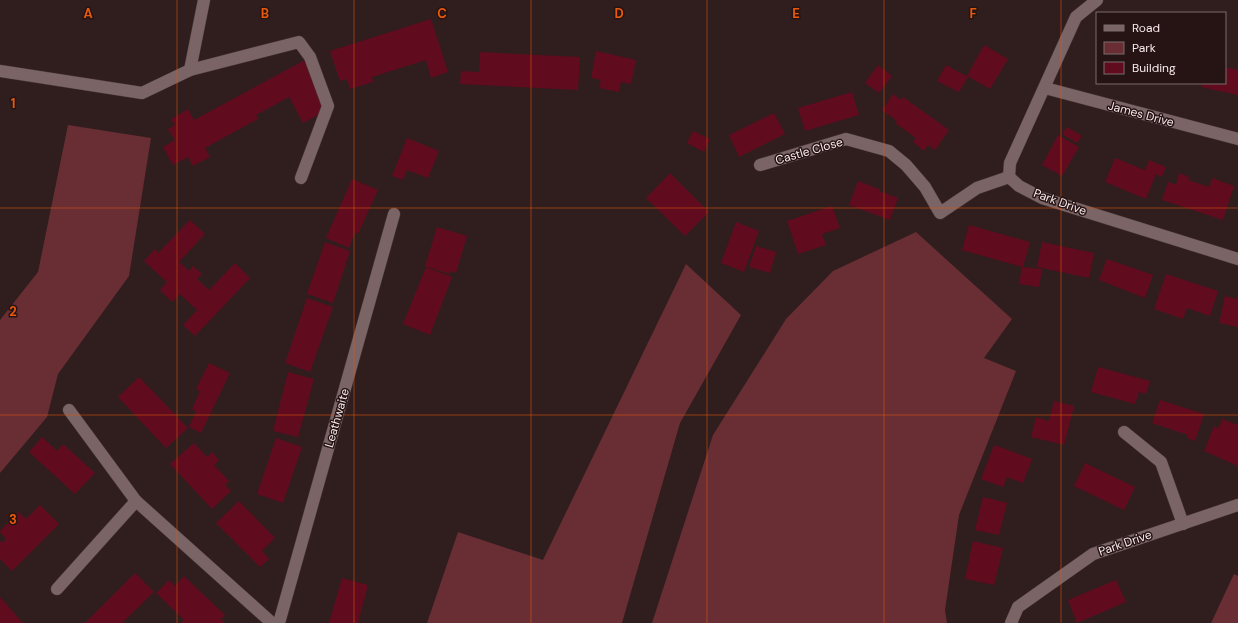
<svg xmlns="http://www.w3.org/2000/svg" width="1238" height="623" viewBox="0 0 1238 623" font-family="'DM Sans',sans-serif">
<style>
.green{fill:#682e34}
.building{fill:#600c1e}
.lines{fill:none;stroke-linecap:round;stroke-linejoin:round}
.minor-casing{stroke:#49393a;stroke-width:13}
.minor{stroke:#7b6465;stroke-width:12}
.grid{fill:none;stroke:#e8590c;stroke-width:1;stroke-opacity:0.55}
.labels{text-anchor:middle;stroke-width:3;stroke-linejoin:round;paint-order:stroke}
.street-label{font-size:12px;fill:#f8eaeb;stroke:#261415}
.grid-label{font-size:13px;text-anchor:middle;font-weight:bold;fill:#e8590c;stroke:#261415;stroke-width:3;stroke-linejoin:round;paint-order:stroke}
</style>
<rect width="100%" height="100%" fill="#301d1e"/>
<g class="green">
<path d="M 68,125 L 151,138 L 129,276 L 58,374 L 47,417 L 0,473 L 0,320 L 38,272 Z"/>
<path d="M 916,232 L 1012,319 L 984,358 L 1016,371 L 959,515 L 945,610 L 947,623 L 652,623 L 713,435 L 786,319 L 833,271 Z"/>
<path d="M 686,264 L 741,315 L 680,423 L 622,623 L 427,623 L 458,532 L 543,560 Z"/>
<path d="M 1234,574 L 1238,576 L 1238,623 L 1211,623 Z"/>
</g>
<g class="building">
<path d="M 431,19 L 448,72 L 431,78 L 426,60 L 372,77 L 373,82 L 350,89 L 347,79 L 340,81 L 330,51 Z"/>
<path d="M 984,45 L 1008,59 L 990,89 L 967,76 Z"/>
<path d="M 596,51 L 636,60 L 631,84 L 621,82 L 619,92 L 599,88 L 601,80 L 591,78 Z"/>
<path d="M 480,52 L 580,57 L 578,90 L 460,84 L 461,71 L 479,72 Z"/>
<path d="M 305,60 L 331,108 L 303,123 L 289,97 L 256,115 L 258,119 L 205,148 L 210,157 L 193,166 L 188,157 L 173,165 L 163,147 L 175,140 L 168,129 L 175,125 L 171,119 L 188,109 L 194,120 Z"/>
<path d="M 878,65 L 892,76 L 879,93 L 865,83 Z"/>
<path d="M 946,65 L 968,77 L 959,92 L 937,81 Z"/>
<path d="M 1225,67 L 1238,70 L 1238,95 L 1201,87 L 1202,83 L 1225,83 Z"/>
<path d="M 852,92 L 859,115 L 805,131 L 798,108 Z"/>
<path d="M 893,94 L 901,100 L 903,97 L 949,130 L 935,150 L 928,145 L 924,151 L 913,142 L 916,138 L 895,123 L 897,121 L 882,110 Z"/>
<path d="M 774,113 L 785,134 L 739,157 L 729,135 Z"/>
<path d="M 1067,127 L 1082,136 L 1077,143 L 1062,134 Z"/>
<path d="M 693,131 L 710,139 L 704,152 L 687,143 Z"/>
<path d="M 1058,135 L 1079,147 L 1062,176 L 1042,165 Z"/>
<path d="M 407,138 L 439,151 L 428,178 L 407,170 L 403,180 L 392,176 Z"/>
<path d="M 1115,158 L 1145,170 L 1149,160 L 1166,167 L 1162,177 L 1156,174 L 1146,199 L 1105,182 Z"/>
<path d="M 670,173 L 709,212 L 685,236 L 646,198 Z"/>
<path d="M 1179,173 L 1189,177 L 1188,180 L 1209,187 L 1212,178 L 1234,186 L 1223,220 L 1162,200 L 1168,182 L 1176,185 Z"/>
<path d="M 352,179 L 378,190 L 358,234 L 355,232 L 349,248 L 326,238 Z"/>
<path d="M 858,181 L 879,189 L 879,191 L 898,198 L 890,220 L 849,205 Z"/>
<path d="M 832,206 L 840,228 L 822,234 L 826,245 L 798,254 L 787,221 Z"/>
<path d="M 190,220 L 205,234 L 179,262 L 189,271 L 193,266 L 202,274 L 197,279 L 209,290 L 235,263 L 250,278 L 195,336 L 183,325 L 197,310 L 180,294 L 172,302 L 160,290 L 167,282 L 144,261 L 155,249 L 158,253 Z"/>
<path d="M 736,222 L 759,231 L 744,272 L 721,263 Z"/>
<path d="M 969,225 L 1030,242 L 1023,267 L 1042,269 L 1039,287 L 1019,284 L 1022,267 L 962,250 Z"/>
<path d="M 437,227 L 467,236 L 456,273 L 450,271 L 449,274 L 425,266 Z"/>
<path d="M 325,242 L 350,251 L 333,303 L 307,294 Z"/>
<path d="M 1042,242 L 1094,253 L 1089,278 L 1037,267 Z"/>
<path d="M 756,246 L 776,252 L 770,273 L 749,267 Z"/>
<path d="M 1107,259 L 1153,275 L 1145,298 L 1099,280 Z"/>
<path d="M 426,267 L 452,277 L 430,335 L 403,324 Z"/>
<path d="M 1166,274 L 1218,291 L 1210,316 L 1187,308 L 1183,319 L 1154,309 Z"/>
<path d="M 1225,296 L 1238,299 L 1238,327 L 1219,323 Z"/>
<path d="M 307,298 L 333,307 L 310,372 L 285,363 Z"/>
<path d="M 209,363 L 230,373 L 201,433 L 189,427 L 196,411 L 192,409 L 200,391 L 196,389 Z"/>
<path d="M 1098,367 L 1150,381 L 1146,394 L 1139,392 L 1135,404 L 1091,392 Z"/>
<path d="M 288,372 L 314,379 L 298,437 L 273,431 Z"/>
<path d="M 139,377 L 188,428 L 166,448 L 118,397 Z"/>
<path d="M 1160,400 L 1204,414 L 1195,441 L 1187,438 L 1188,435 L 1152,423 Z"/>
<path d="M 1054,401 L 1074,406 L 1064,445 L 1031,437 L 1036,417 L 1049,421 Z"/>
<path d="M 1222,419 L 1238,425 L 1238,466 L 1204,451 L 1214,426 L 1219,428 Z"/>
<path d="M 42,437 L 57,451 L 63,444 L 95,473 L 75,494 L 29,452 Z"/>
<path d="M 276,438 L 302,447 L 283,503 L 257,494 Z"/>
<path d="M 194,443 L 207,457 L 212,452 L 219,460 L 214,465 L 229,481 L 225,485 L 231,491 L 212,509 L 170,464 Z"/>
<path d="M 994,445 L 1032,459 L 1023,483 L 1007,477 L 1003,487 L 981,479 Z"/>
<path d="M 1085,463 L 1135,487 L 1124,510 L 1074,486 Z"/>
<path d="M 983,497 L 1007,503 L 999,535 L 975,530 Z"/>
<path d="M 239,501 L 275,538 L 262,551 L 269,559 L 260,567 L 216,523 Z"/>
<path d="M 40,505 L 59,524 L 12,571 L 0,559 L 0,541 L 2,543 L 6,539 L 0,532 L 0,531 L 19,512 L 26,519 Z"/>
<path d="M 973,541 L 1003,548 L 994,585 L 965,579 Z"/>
<path d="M 135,573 L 154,592 L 122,623 L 85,623 Z"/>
<path d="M 184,576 L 225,615 L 221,619 L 225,623 L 181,623 L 184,620 L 156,593 L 169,580 L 175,586 Z"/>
<path d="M 342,578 L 368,585 L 358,623 L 329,623 Z"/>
<path d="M 1116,580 L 1126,602 L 1077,623 L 1068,600 Z"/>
<path d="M 0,597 L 23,623 L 0,623 Z"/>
</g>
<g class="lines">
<g class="minor-casing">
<g id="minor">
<path d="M 1097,0 L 1076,17 L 1010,163 L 1009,177 L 1019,186 L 1042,198 L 1238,259"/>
<path d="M 190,70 L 204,0"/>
<path d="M 0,71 L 142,93 L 190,70 L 299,42 L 310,57 L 328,106 L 301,178"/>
<path d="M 1045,88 L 1238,139"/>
<path d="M 760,165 L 846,139 L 889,151 L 906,165 L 925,187 L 940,213 L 977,188 L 1009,177"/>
<path d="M 69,410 L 136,501 L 272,623"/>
<path d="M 1124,432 L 1161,462 L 1183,524"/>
<path d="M 57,589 L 136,501"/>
<path d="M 279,623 L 394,214"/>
<path d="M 1011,623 L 1018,607 L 1093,554 L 1238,505"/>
</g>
</g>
<use href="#minor" class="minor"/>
</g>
<path class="grid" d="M 177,0 L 177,623M 354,0 L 354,623M 531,0 L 531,623M 707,0 L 707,623M 884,0 L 884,623M 1061,0 L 1061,623M 0,208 L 1238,208M 0,415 L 1238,415"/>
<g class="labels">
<g class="street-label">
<text transform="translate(1141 114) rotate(15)" y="4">James Drive</text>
<text transform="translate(809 151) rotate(-16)" y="4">Castle Close</text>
<text transform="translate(1060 202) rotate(20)" y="4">Park Drive</text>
<text transform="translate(337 418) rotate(-74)" y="4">Leathwaite</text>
<text transform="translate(1125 543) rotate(-19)" y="4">Park Drive</text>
</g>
</g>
<g class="grid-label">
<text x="88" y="18">A</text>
<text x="265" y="18">B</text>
<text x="442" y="18">C</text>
<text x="619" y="18">D</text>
<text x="796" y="18">E</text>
<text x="973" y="18">F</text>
<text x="13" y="108">1</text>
<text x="13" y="316">2</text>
<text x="13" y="524">3</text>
</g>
<rect x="1096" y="12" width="130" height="72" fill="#261415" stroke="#7a6a6b"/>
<rect x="1104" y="25" width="20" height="6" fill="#7b6465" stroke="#7a6a6b"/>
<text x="1132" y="32" font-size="12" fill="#f8eaeb">Road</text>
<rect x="1104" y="42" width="20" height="12" fill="#682e34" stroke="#7a6a6b"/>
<text x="1132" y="52" font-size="12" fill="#f8eaeb">Park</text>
<rect x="1104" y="62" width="20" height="12" fill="#600c1e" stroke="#7a6a6b"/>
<text x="1132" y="72" font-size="12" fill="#f8eaeb">Building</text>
</svg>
